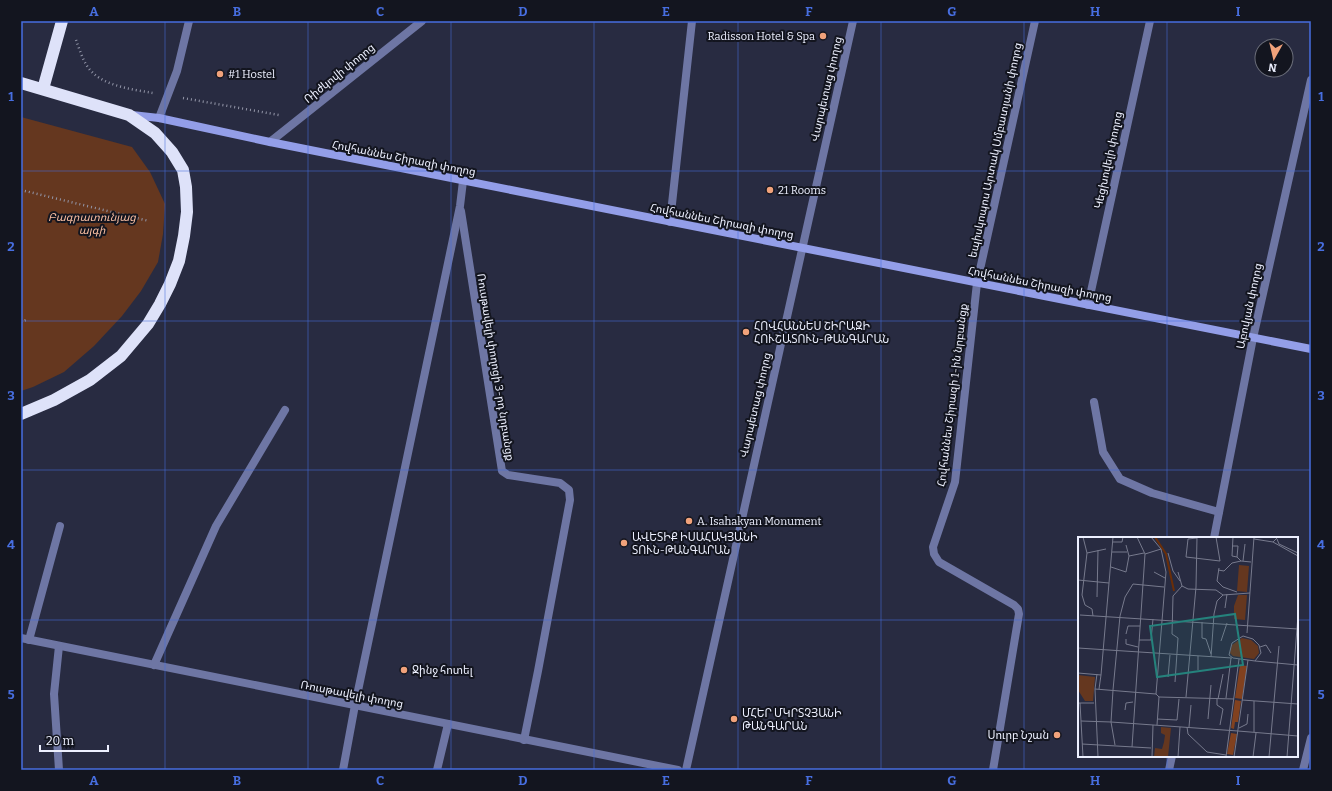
<svg xmlns="http://www.w3.org/2000/svg" width="1332" height="791" viewBox="0 0 1332 791" font-family="Bitter,'Noto Sans Armenian',serif">
<style>
.green{fill:#65371f}
.lines{fill:none;stroke-linecap:round;stroke-linejoin:round}
.path{stroke:#9497a9;stroke-width:2.5;stroke-dasharray:1 3;stroke-linecap:butt}
.lane{stroke:#6e76a4;stroke-width:8}
.street{stroke:#6e76a4;stroke-width:8}
.secondary{stroke:#939ee8;stroke-width:8}
.highway{stroke:#dee2f9;stroke-width:12}
.grid{fill:none;stroke:#476ee0;stroke-width:1;stroke-opacity:0.55}
.poi-dot{fill:#f1a27b;stroke:#13151f;stroke-width:1.5}
.labels{text-anchor:middle;stroke-width:4;stroke-linejoin:round;paint-order:stroke}
.poi-label{font-size:11px;fill:#edf0ff;stroke:#13151f;text-anchor:start}
.street-label{font-size:11px;fill:#edf0ff;stroke:#13151f}
.park-label{font-size:11px;font-style:italic;fill:#f7bda1;stroke:#13151f}
.inset-river{fill:none;stroke:#6b2e08;stroke-width:2}
.inset-road{fill:none;stroke:#777a8d;stroke-width:1}
.view{fill:#25827c;fill-opacity:0.15;stroke:#25827c;stroke-width:2}
.inset-edge{fill:none;stroke:#edf0ff;stroke-width:2}
.neatline{fill:none;stroke:#476ee0;stroke-width:1.5}
.grid-label{font-size:13px;text-anchor:middle;font-weight:bold;fill:#476ee0}
</style>
<rect width="100%" height="100%" fill="#282b41"/>
<path class="green" d="M 21,117 L 132,147 L 150,172 L 165,204 L 163,234 L 158,262 L 141,291 L 122,316 L 94,346 L 64,372 L 33,387 L 21,391 Z"/>
<g class="lines">
<g class="path">
<path d="M 76,40 C 79,48 82,58 87,66 C 100,86 131,89 153,93"/>
<path d="M 183,98 L 279,115"/>
<path d="M 21,190 L 149,221"/>
<path d="M 21,322 L 26,320"/>
</g>
<g class="lane">
<path d="M 1094,402 L 1103,452 L 1120,479 L 1152,493 L 1219,512"/>
<path d="M 437,770 L 448,724"/>
</g>
<g class="street">
<path d="M 159,118 L 177,71 L 189,21"/>
<path d="M 270,142 L 422,21"/>
<path d="M 461,211 L 502,471 L 508,475 L 560,483 L 569,490 L 570,500 L 538,671 L 524,740"/>
<path d="M 670,222 L 692,21"/>
<path d="M 1088,305 L 1150,21"/>
<path d="M 1214,538 L 1253,338 L 1311,80"/>
<path d="M 21,638 L 678,770"/>
<path d="M 29,640 L 60,526"/>
<path d="M 59,646 L 54,694 L 59,770"/>
<path d="M 154,665 L 216,526 L 285,410"/>
<path d="M 343,770 L 355,705 L 460,206 L 463,181"/>
<path d="M 686,770 L 853,21"/>
<path d="M 993,770 L 1019,614 L 1018,609 L 1014,605 L 939,562 L 934,554 L 933,547 L 955,482 L 977,283 L 1035,21"/>
<path d="M 1169,770 L 1172,756"/>
<path d="M 1303,770 L 1311,738"/>
</g>
<path class="secondary" d="M 132,115 L 159,118 L 270,142 L 1311,349"/>
<g class="highway">
<path d="M 21,83 L 129,115 L 155,133 L 172,152 L 183,170 L 186,187 L 187,212 L 184,236 L 179,261 L 170,284 L 160,304 L 148,324 L 121,356 L 90,380 L 54,400 L 21,414"/>
<path d="M 43,89 L 62,21"/>
</g>
</g>
<path class="grid" d="M 165,21 L 165,770M 308,21 L 308,770M 451,21 L 451,770M 594,21 L 594,770M 738,21 L 738,770M 881,21 L 881,770M 1024,21 L 1024,770M 1167,21 L 1167,538M 21,171 L 1311,171M 21,321 L 1311,321M 21,470 L 1311,470M 21,620 L 1079,620M 1297,620 L 1311,620M 1167,756 L 1167,770"/>
<g class="poi-dot">
<circle cx="823" cy="36" r="4"/>
<circle cx="220" cy="74" r="4"/>
<circle cx="770" cy="190" r="4"/>
<circle cx="746" cy="332" r="4"/>
<circle cx="689" cy="521" r="4"/>
<circle cx="624" cy="543" r="4"/>
<circle cx="404" cy="670" r="4"/>
<circle cx="734" cy="719" r="4"/>
<circle cx="1057" cy="735" r="4"/>
</g>
<g class="labels">
<g class="poi-label">
<text x="815" y="40" text-anchor="end">Radisson Hotel &amp; Spa</text>
<text x="228" y="78">#1 Hostel</text>
<text x="778" y="194">21 Rooms</text>
<text x="754" y="330">ՀՈՎՀԱՆՆԵՍ ՇԻՐԱԶԻ<tspan x="754" dy="13">ՀՈՒՇԱՏՈՒՆ-ԹԱՆԳԱՐԱՆ</tspan></text>
<text x="697" y="525">A. Isahakyan Monument</text>
<text x="632" y="541">ԱՎԵՏԻՔ ԻՍԱՀԱԿՅԱՆԻ<tspan x="632" dy="13">ՏՈՒՆ-ԹԱՆԳԱՐԱՆ</tspan></text>
<text x="412" y="674">Ջինջ հոտել</text>
<text x="742" y="717">ՄՀԵՐ ՄԿՐՏՉՅԱՆԻ<tspan x="742" dy="13">ԹԱՆԳԱՐԱՆ</tspan></text>
<text x="1049" y="739" text-anchor="end">Սուրբ Նշան</text>
</g>
<g class="street-label">
<text transform="translate(339 73) rotate(-39)" y="4">Ռիժկովի փողոց</text>
<text transform="translate(826 89) rotate(-77)" y="4">Վարպետաց փողոց</text>
<text transform="translate(995 150) rotate(-78)" y="4">եպիսկոպոս Արտակ Սմբատյանի փողոց</text>
<text transform="translate(404 158) rotate(11)" y="4">Հովհաննես Շիրազի փողոց</text>
<text transform="translate(1108 160) rotate(-78)" y="4">Կեցխովելի փողոց</text>
<text transform="translate(722 221) rotate(11)" y="4">Հովհաննես Շիրազի փողոց</text>
<text transform="translate(1040 284) rotate(11)" y="4">Հովհաննես Շիրազի փողոց</text>
<text transform="translate(1249 306) rotate(-78)" y="4">Աբովյան փողոց</text>
<text transform="translate(496 367) rotate(81)" y="4">Ռուսթավելի փողոցի 3-րդ նրբանցք</text>
<text transform="translate(952 395) rotate(-83)" y="4">Հովհաննես Շիրազի 1-ին նրբանցք</text>
<text transform="translate(755 405) rotate(-77)" y="4">Վարպետաց փողոց</text>
<text transform="translate(352 694) rotate(11)" y="4">Ռուսթավելի փողոց</text>
</g>
<g class="park-label">
<text x="92" y="221">Բագրատունյաց<tspan x="92" dy="13">այգի</tspan></text>
</g>
</g>
<g transform="translate(1078 537)">
<rect width="220" height="220" fill="#282b41"/>
<path d="M 161,28 L 171,29 L 169,55 L 159,54 ZM 160,58 L 169,58 L 167,83 L 156,82 L 156,69 ZM 164,101 L 173,103 L 180,109 L 181,116 L 176,122 L 155,119 L 152,116 L 154,108 ZM 0,138 L 17,140 L 15,164 L 7,164 L 0,153 ZM 83,190 L 93,191 L 90,220 L 76,220 L 77,211 L 84,212 L 86,205 L 87,198 L 83,196 Z" fill="#65371f"/>
<path d="M 162,128 L 169,129 L 164,162 L 157,161 ZM 157,163 L 163,164 L 160,185 L 157,185 L 156,192 L 153,191 ZM 153,196 L 159,197 L 155,218 L 149,217 Z" fill="#81411f"/>
<path class="inset-river" d="M 77,0 L 88,17 L 96,54"/>
<path class="inset-road" d="M 5,0 L 9,16 L 4,58 L 7,68 L 14,72 L 15,79M 73,0 L 83,12 L 88,35 L 78,157M 119,1 L 110,2 L 108,20 L 142,24 L 138,0M 176,2 L 195,5 L 200,0M 199,2 L 201,7 L 220,16M 35,5 L 44,5 L 45,0M 195,5 L 220,19M 48,8 L 51,19 L 66,16M 154,9 L 160,9 L 159,20 L 154,19 L 155,0M 34,15 L 49,15M 9,16 L 28,12M 90,16 L 95,34 L 102,44M 67,17 L 83,12M 159,20 L 163,24 L 173,25M 165,24 L 167,7M 33,30 L 48,35 L 51,19M 141,31 L 139,44 L 145,50 L 159,55M 140,33 L 146,34 L 154,26 L 163,24M 76,35 L 87,41M 100,35 L 104,49M 0,43 L 31,46M 104,49 L 110,52 L 138,53 L 145,58 L 172,56M 19,60 L 20,13M 147,71 L 149,57M 0,74 L 0,108M 2,78 L 220,92M 124,85 L 124,101 L 128,102 L 133,117M 169,96 L 176,0M 48,97 L 50,89 L 62,89M 165,99 L 175,102 L 181,108 L 183,116 L 177,124 L 155,121 L 151,118 L 154,106 ZM 48,102 L 48,107 L 60,110M 61,103 L 73,103 L 75,82M 143,104 L 149,86M 182,110 L 188,108 L 193,116M 0,111 L 154,121M 120,119 L 120,133M 133,120 L 136,77 L 139,64 L 145,58M 177,124 L 220,128M 0,136 L 23,138 L 21,152M 19,137 L 17,152 L 78,157 L 81,160M 23,138 L 35,0M 90,140 L 92,118M 97,145 L 100,101 L 94,97 L 95,59 L 104,49M 17,152 L 20,220M 35,153 L 42,79 L 47,60 L 55,47 L 86,50M 35,153 L 33,185 L 160,194M 81,160 L 156,162M 108,160 L 118,50 L 119,0M 139,161 L 139,168 L 145,172 L 142,188M 148,161 L 153,121M 140,162 L 145,137M 164,163 L 220,167M 176,164 L 176,195M 0,166 L 16,166M 2,166 L 5,220M 47,173 L 48,166 L 55,165M 79,182 L 99,183M 130,182 L 133,148M 99,183 L 101,162M 3,184 L 33,185 L 37,208M 79,188 L 81,160M 109,190 L 110,197 L 129,215 L 148,218M 111,190 L 113,168M 161,191 L 169,187 L 170,177M 160,194 L 220,199M 4,207 L 73,211M 54,210 L 67,17 L 59,0M 74,220 L 75,188M 100,220 L 102,190M 148,220 L 161,122M 156,220 L 170,123M 175,220 L 178,196M 191,220 L 201,109M 209,220 L 220,78"/>
<path class="view" d="M 157,77 L 165,128 L 79,140 L 72,89 Z"/>
<rect width="220" height="220" class="inset-edge"/>
</g>
<rect width="1332" height="791" fill="none" stroke="#13151f" stroke-width="44"/>
<g transform="translate(1274 58) rotate(188)"><circle r="19" fill="#13151f" stroke="#6a6d79"/>
<path d="M0-3L7 15L0 10L-7 15Z" fill="#f1a27b"/>
<text y="-6" font-size="11" font-weight="bold" text-anchor="middle" fill="#edf0ff">N</text>
</g>
<path d="M40 745v6h68v-6" fill="none" stroke="#edf0ff" stroke-width="2"/>
<text x="46" y="745" font-size="12" fill="#edf0ff" stroke="#13151f" stroke-width="3" paint-order="stroke">20 m</text>
<rect x="22" y="22" width="1288" height="747" class="neatline"/>
<g class="grid-label">
<text x="94" y="16">A</text>
<text x="237" y="16">B</text>
<text x="380" y="16">C</text>
<text x="523" y="16">D</text>
<text x="666" y="16">E</text>
<text x="809" y="16">F</text>
<text x="952" y="16">G</text>
<text x="1095" y="16">H</text>
<text x="1238" y="16">I</text>
<text x="11" y="101">1</text>
<text x="1321" y="101">1</text>
<text x="11" y="251">2</text>
<text x="1321" y="251">2</text>
<text x="11" y="400">3</text>
<text x="1321" y="400">3</text>
<text x="11" y="549">4</text>
<text x="1321" y="549">4</text>
<text x="11" y="699">5</text>
<text x="1321" y="699">5</text>
<text x="94" y="785">A</text>
<text x="237" y="785">B</text>
<text x="380" y="785">C</text>
<text x="523" y="785">D</text>
<text x="666" y="785">E</text>
<text x="809" y="785">F</text>
<text x="952" y="785">G</text>
<text x="1095" y="785">H</text>
<text x="1238" y="785">I</text>
</g>
</svg>
